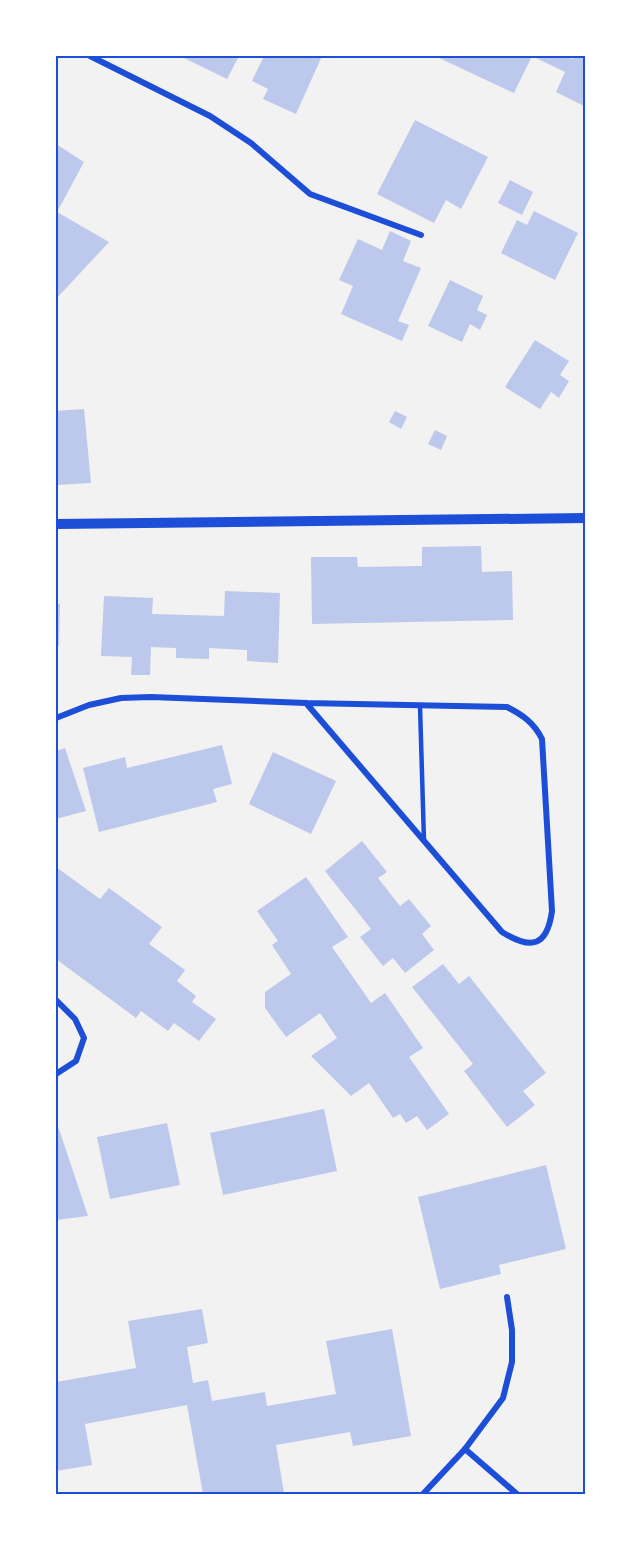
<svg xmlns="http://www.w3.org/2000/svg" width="641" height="1550" viewBox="0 0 641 1550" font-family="Lato,sans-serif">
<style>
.building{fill:#bdc9ec}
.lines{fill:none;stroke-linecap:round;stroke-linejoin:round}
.service{stroke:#1d4ed8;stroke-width:4.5}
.minor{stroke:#1d4ed8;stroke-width:6}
.tertiary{stroke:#1d4ed8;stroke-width:10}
.neatline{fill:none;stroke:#1d4ed8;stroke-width:2}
</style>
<rect width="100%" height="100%" fill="#f2f2f2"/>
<g class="building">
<path d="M 180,56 L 239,56 L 227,79 Z"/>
<path d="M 264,56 L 322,56 L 296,114 L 263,99 L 268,89 L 252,81 Z"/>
<path d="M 435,56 L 564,56 L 572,59 L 574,56 L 586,56 L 586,107 L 556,92 L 565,72 L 532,56 L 514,93 Z"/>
<path d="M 415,120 L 488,157 L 461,209 L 446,200 L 434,223 L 377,194 Z"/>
<path d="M 56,144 L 84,162 L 57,212 L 109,242 L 56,299 Z"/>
<path d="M 510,180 L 533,192 L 522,215 L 498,203 Z"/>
<path d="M 534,211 L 578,233 L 555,280 L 501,253 L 517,220 L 527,225 Z"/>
<path d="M 390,231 L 411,241 L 403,261 L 421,268 L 398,321 L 409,325 L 402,341 L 341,314 L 353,286 L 339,280 L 358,239 L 382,250 Z"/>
<path d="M 450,280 L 483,296 L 477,310 L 487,315 L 480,330 L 470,324 L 462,342 L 428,326 Z"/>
<path d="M 535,340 L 569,361 L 560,375 L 569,381 L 559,398 L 551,392 L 540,409 L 505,387 Z"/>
<path d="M 84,409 L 91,483 L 56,485 L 56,411 Z"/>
<path d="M 395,411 L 407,417 L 401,429 L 389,422 Z"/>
<path d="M 435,430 L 447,436 L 441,450 L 428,444 Z"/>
<path d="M 481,546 L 482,572 L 512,571 L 513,620 L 312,624 L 311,557 L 357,557 L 358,567 L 422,566 L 422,547 Z"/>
<path d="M 225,591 L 280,593 L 278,663 L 247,661 L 247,650 L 209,648 L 209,659 L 176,658 L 176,648 L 151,647 L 150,675 L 131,675 L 132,657 L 101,656 L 104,596 L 153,598 L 152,614 L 224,616 Z"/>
<path d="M 56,604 L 60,604 L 59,646 L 56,646 Z"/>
<path d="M 222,745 L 232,784 L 213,789 L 217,802 L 99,832 L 83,768 L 125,757 L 127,768 Z"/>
<path d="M 65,748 L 86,811 L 56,819 L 56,751 Z"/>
<path d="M 273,752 L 336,781 L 311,834 L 249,804 Z"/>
<path d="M 362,841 L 387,872 L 378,878 L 400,906 L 409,899 L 431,926 L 422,934 L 434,950 L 405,973 L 393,958 L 383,966 L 360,937 L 371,929 L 325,871 Z"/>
<path d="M 56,867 L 100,899 L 109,888 L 162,927 L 149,944 L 185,970 L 177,981 L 196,996 L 192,1002 L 216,1019 L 199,1041 L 174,1023 L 168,1031 L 141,1011 L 136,1018 L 56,959 Z"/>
<path d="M 306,877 L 348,937 L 332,947 L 371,1003 L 385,993 L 423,1048 L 409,1057 L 449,1114 L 427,1130 L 417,1116 L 406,1123 L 400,1114 L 393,1118 L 369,1083 L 351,1096 L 311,1056 L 337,1038 L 320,1013 L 286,1037 L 265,1008 L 265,992 L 291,974 L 272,945 L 278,941 L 257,911 Z"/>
<path d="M 443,964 L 459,984 L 469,976 L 546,1073 L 523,1091 L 535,1105 L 507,1127 L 464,1071 L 473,1064 L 412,987 Z"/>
<path d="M 324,1109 L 337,1171 L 223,1195 L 210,1133 Z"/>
<path d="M 56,1120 L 88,1216 L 56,1220 Z"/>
<path d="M 167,1123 L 180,1185 L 110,1199 L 97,1137 Z"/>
<path d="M 546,1165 L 566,1249 L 499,1265 L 501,1274 L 440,1289 L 418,1197 Z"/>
<path d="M 202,1309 L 208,1343 L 187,1347 L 193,1383 L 208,1380 L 212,1401 L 265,1392 L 267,1406 L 336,1394 L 326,1341 L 392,1329 L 411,1436 L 353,1446 L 350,1432 L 276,1445 L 284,1493 L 274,1494 L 203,1494 L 187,1405 L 85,1424 L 92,1465 L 56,1471 L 56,1382 L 136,1368 L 128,1321 Z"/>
</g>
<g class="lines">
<path class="service" d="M 420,706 L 424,841"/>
<g class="minor">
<path d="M 90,56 L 210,116 L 251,143 L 310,194 L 421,235"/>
<path d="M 56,718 L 89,705 L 121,698 L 151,697 L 306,703 L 507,707 C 523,715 534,723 542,739 L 552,911 C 547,947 531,950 502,932 L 306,703"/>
<path d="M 56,1000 L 75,1019 L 84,1038 L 76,1061 L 56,1074"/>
<path d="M 465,1449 L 517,1494"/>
<path d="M 423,1494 L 465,1449 L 503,1398 L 512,1362 L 512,1330 L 507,1297"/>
</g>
<path class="tertiary" d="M 56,524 L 586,518"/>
</g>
<rect width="641" height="1550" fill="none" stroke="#ffffff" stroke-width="114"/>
<rect x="57" y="57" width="527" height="1436" class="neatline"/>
</svg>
